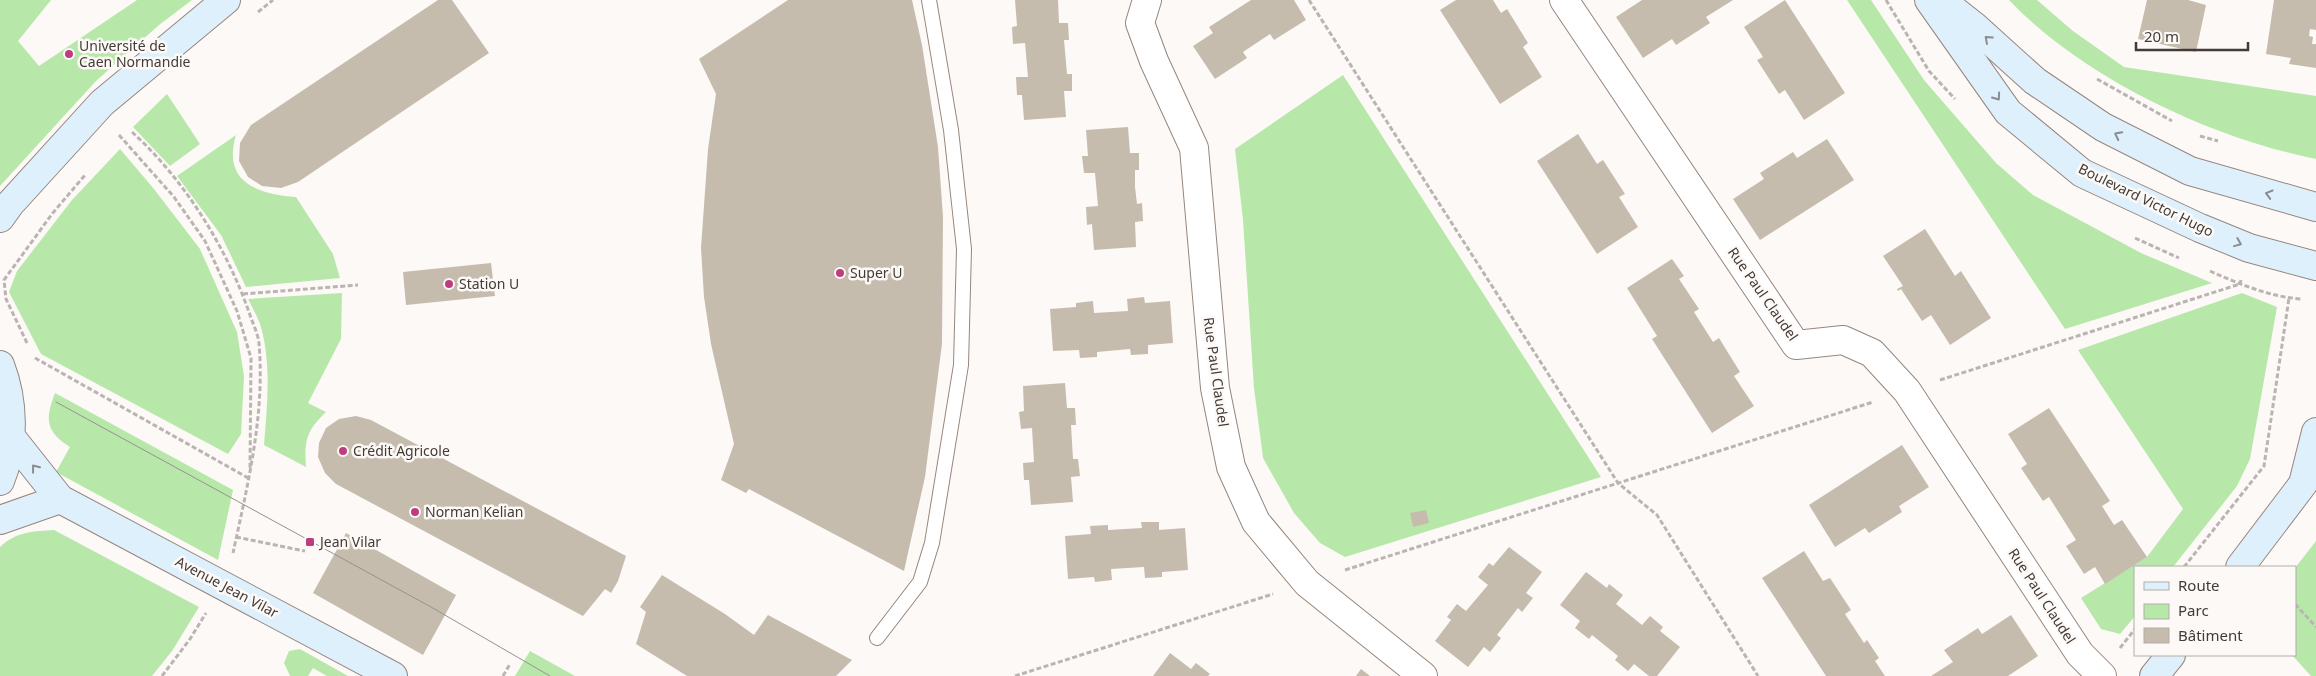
<svg xmlns="http://www.w3.org/2000/svg" width="2316" height="676" viewBox="0 0 2316 676" font-family="'Noto Sans',sans-serif">
<style>
.green{fill:#b7e8aa}
.building{fill:#c6bcad}
.lines{fill:none;stroke-linecap:round;stroke-linejoin:round}
.lane-casing{stroke:#96867d;stroke-width:16}
.street-casing{stroke:#96867d;stroke-width:30}
.secondary-casing{stroke:#96867d;stroke-width:30}
.path{stroke:#bab5b3;stroke-width:3;stroke-dasharray:5 2.5;stroke-linecap:butt}
.lane{stroke:#fff;stroke-width:14}
.street{stroke:#fff;stroke-width:28}
.secondary{stroke:#dff0fd;stroke-width:28}
.tram{stroke:#97918e;stroke-width:1}
.oneway{stroke:#898c90}
.poi-dot{fill:#c03c81;stroke:#fdf9f7;stroke-width:2}
.labels{text-anchor:middle;stroke-width:5;stroke-linejoin:round;paint-order:stroke}
.poi-label{font-size:14px;fill:#423b37;stroke:#fdf9f7;text-anchor:start}
.street-label{font-size:14px;fill:#423b37;stroke:#fdf9f7}
</style>
<rect width="100%" height="100%" fill="#fdf9f7"/>
<g class="green">
<path d="M 0,0 L 51,0 L 18,41 L 39,66 L 137,0 L 192,0 L 159,25 L 96,81 L 0,186 Z"/>
<path d="M 1847,0 L 1871,0 L 1924,80 L 1996,163 L 2033,195 L 2141,253 L 2212,283 L 2065,329 Z"/>
<path d="M 2009,0 L 2037,0 L 2073,31 L 2124,67 L 2316,96 L 2316,159 C 2211,138 2083,78 2009,0 Z"/>
<path d="M 1343,75 L 1601,477 L 1345,557 L 1320,543 L 1294,513 L 1263,458 L 1254,388 L 1243,220 L 1235,149 Z"/>
<path d="M 167,94 L 200,144 L 170,166 L 133,127 Z"/>
<path d="M 236,135 C 222,182 257,194 296,197 L 333,254 L 340,278 L 246,287 L 221,235 L 177,176 Z"/>
<path d="M 120,149 L 154,189 L 200,249 L 237,332 L 244,376 L 241,434 L 228,454 L 41,354 L 9,292 L 17,271 L 72,200 Z"/>
<path d="M 342,293 L 341,339 L 308,403 L 326,412 C 307,430 304,440 306,467 L 264,445 C 267,406 272,363 260,324 C 257,316 252,307 248,299 Z"/>
<path d="M 2242,293 L 2277,307 L 2250,459 L 2237,486 L 2173,567 L 2135,567 L 2135,616 L 2120,634 L 2101,629 L 2081,598 L 2147,557 L 2183,509 L 2078,350 Z"/>
<path d="M 55,393 L 233,490 L 218,560 L 56,472 L 70,447 C 45,431 45,419 55,393 Z"/>
<path d="M 54,530 L 199,607 L 172,651 L 152,676 L 0,676 L 0,547 C 15,532 34,531 54,530 Z"/>
<path d="M 2316,541 L 2316,676 L 2311,676 L 2292,655 L 2295,655 L 2295,568 Z"/>
<path d="M 300,649 L 348,676 L 327,676 L 313,668 L 308,676 L 290,676 L 284,663 L 289,651 Z"/>
<path d="M 530,651 L 575,676 L 515,676 Z"/>
</g>
<g class="building">
<path d="M 438,0 L 452,0 L 489,53 L 298,182 L 281,188 L 262,186 L 248,177 L 239,161 L 240,143 L 251,125 Z"/>
<path d="M 788,0 L 912,0 L 922,45 L 938,147 L 943,217 L 942,344 L 925,477 L 904,571 L 749,489 L 746,493 L 721,480 L 734,444 L 711,344 L 704,297 L 701,248 L 708,149 L 716,94 L 699,59 Z"/>
<path d="M 1015,0 L 1058,0 L 1059,23 L 1068,23 L 1069,40 L 1064,40 L 1067,74 L 1072,74 L 1072,91 L 1064,91 L 1066,117 L 1024,120 L 1022,95 L 1017,95 L 1016,77 L 1028,77 L 1025,43 L 1013,44 L 1012,27 L 1017,26 Z"/>
<path d="M 1251,0 L 1294,0 L 1306,20 L 1274,40 L 1270,34 L 1243,52 L 1247,58 L 1215,79 L 1193,46 L 1213,33 L 1209,27 Z"/>
<path d="M 1456,0 L 1493,0 L 1501,13 L 1507,9 L 1528,43 L 1523,47 L 1542,77 L 1500,104 L 1440,10 Z"/>
<path d="M 1642,0 L 1733,0 L 1706,17 L 1710,23 L 1676,45 L 1672,39 L 1643,58 L 1616,17 Z"/>
<path d="M 1785,0 L 1845,93 L 1804,120 L 1785,90 L 1779,94 L 1757,60 L 1763,57 L 1744,27 Z"/>
<path d="M 2147,0 L 2188,0 L 2206,5 L 2196,52 L 2138,39 Z"/>
<path d="M 2274,0 L 2316,0 L 2316,30 L 2310,29 L 2309,36 L 2313,37 L 2312,44 L 2316,44 L 2316,68 L 2289,64 L 2291,58 L 2266,54 Z"/>
<path d="M 1128,127 L 1130,153 L 1139,153 L 1139,170 L 1135,170 L 1135,187 L 1137,204 L 1142,203 L 1143,221 L 1135,222 L 1136,247 L 1094,250 L 1092,224 L 1087,225 L 1086,207 L 1098,206 L 1095,173 L 1084,173 L 1082,156 L 1088,156 L 1086,130 Z"/>
<path d="M 1578,134 L 1597,164 L 1603,160 L 1625,194 L 1619,197 L 1638,227 L 1597,254 L 1537,161 Z"/>
<path d="M 1827,139 L 1854,180 L 1760,240 L 1733,199 L 1764,179 L 1760,173 L 1793,152 L 1797,158 Z"/>
<path d="M 1925,229 L 1955,276 L 1961,271 L 1991,318 L 1950,345 L 1931,315 L 1922,321 L 1901,289 L 1898,291 L 1897,289 L 1903,286 L 1883,256 Z"/>
<path d="M 1672,259 L 1684,276 L 1679,279 L 1699,309 L 1694,312 L 1713,342 L 1719,338 L 1740,372 L 1734,376 L 1754,406 L 1712,433 L 1652,339 L 1657,336 L 1627,288 Z"/>
<path d="M 491,263 L 495,296 L 406,305 L 403,272 Z"/>
<path d="M 1144,297 L 1145,303 L 1170,301 L 1173,343 L 1148,345 L 1148,354 L 1131,355 L 1130,349 L 1097,352 L 1097,357 L 1080,358 L 1079,350 L 1053,351 L 1050,309 L 1076,307 L 1076,303 L 1093,301 L 1094,313 L 1128,311 L 1127,299 Z"/>
<path d="M 1065,383 L 1067,408 L 1075,408 L 1076,425 L 1071,425 L 1073,459 L 1078,459 L 1080,476 L 1071,477 L 1073,502 L 1031,505 L 1029,480 L 1024,480 L 1023,463 L 1034,462 L 1032,428 L 1021,429 L 1019,412 L 1024,411 L 1023,386 Z"/>
<path d="M 2049,408 L 2110,501 L 2102,506 L 2114,525 L 2122,520 L 2147,557 L 2105,584 L 2095,567 L 2084,574 L 2066,546 L 2076,540 L 2049,497 L 2043,501 L 2021,468 L 2027,464 L 2008,434 Z"/>
<path d="M 356,416 L 371,420 L 626,556 L 618,581 L 611,593 L 605,589 L 583,616 L 336,484 L 325,473 L 318,457 L 319,443 L 326,428 L 339,419 Z"/>
<path d="M 1902,445 L 1929,487 L 1899,506 L 1902,512 L 1869,533 L 1865,528 L 1835,547 L 1809,505 Z"/>
<path d="M 1426,510 L 1429,523 L 1413,527 L 1410,513 Z"/>
<path d="M 1141,522 L 1159,522 L 1159,530 L 1185,528 L 1188,570 L 1162,572 L 1162,577 L 1145,578 L 1144,567 L 1111,569 L 1112,580 L 1095,582 L 1094,577 L 1068,579 L 1065,536 L 1091,534 L 1090,526 L 1108,525 L 1108,530 L 1142,528 Z"/>
<path d="M 346,533 L 456,595 L 423,655 L 313,593 Z"/>
<path d="M 1509,547 L 1542,572 L 1526,593 L 1533,598 L 1522,612 L 1518,608 L 1508,621 L 1497,635 L 1501,638 L 1490,652 L 1484,647 L 1468,667 L 1435,641 L 1451,620 L 1447,617 L 1457,604 L 1466,611 L 1488,585 L 1478,577 L 1489,563 L 1493,566 Z"/>
<path d="M 1804,551 L 1823,581 L 1830,578 L 1851,610 L 1845,614 L 1864,643 L 1867,640 L 1879,658 L 1875,661 L 1885,676 L 1826,676 L 1792,624 L 1762,578 Z"/>
<path d="M 1586,572 L 1607,588 L 1609,584 L 1623,595 L 1616,604 L 1642,625 L 1650,616 L 1663,627 L 1660,631 L 1680,647 L 1657,676 L 1649,676 L 1634,664 L 1628,671 L 1615,660 L 1618,656 L 1592,635 L 1589,639 L 1575,628 L 1580,621 L 1560,605 Z"/>
<path d="M 662,575 L 725,614 L 754,635 L 768,615 L 852,660 L 836,676 L 687,676 L 636,644 L 646,612 L 640,607 Z"/>
<path d="M 2011,615 L 2038,656 L 2008,676 L 1931,676 L 1953,662 L 1944,650 L 1978,628 L 1982,634 Z"/>
<path d="M 1170,653 L 1191,669 L 1196,663 L 1210,674 L 1208,676 L 1153,676 Z"/>
<path d="M 1361,669 L 1370,676 L 1356,676 Z"/>
</g>
<g class="lines">
<g class="lane-casing">
<path id="lane" d="M 877,638 L 920,582 L 932,543 L 961,365 L 964,249 L 951,130 L 929,0"/>
</g>
<g class="street-casing">
<g id="street">
<path d="M 1147,0 L 1140,23 L 1154,61 L 1194,148 L 1215,388 L 1231,467 L 1256,522 L 1307,583 L 1423,676"/>
<path d="M 1564,0 L 1796,345 L 1843,340 L 1872,353 L 1907,391 L 2080,654 L 2102,676"/>
</g>
</g>
<g class="secondary-casing">
<g id="secondary">
<path d="M 1929,0 L 2008,112 L 2082,173 L 2200,228 L 2249,248 L 2316,266"/>
<path d="M 1941,0 L 1974,26 L 2035,81 L 2103,127 L 2190,171 L 2316,207"/>
<path d="M 0,218 L 10,204 L 102,103 L 226,0"/>
<path d="M 0,365 C 14,401 15,445 0,481"/>
<path d="M 11,437 L 60,499 L 393,676"/>
<path d="M 0,520 L 60,499"/>
<path d="M 2240,567 L 2303,484 L 2316,432"/>
<path d="M 2154,676 L 2171,655"/>
</g>
</g>
<g class="path">
<path d="M 1309,0 L 1618,483 L 1657,515 L 1758,676"/>
<path d="M 1886,0 L 1929,71 L 1955,99"/>
<path d="M 258,12 L 273,0"/>
<path d="M 2097,79 L 2172,121"/>
<path d="M 132,132 C 184,179 227,248 250,315 C 253,324 258,334 259,343 C 265,415 248,483 233,553"/>
<path d="M 119,135 L 174,197 L 205,241 L 237,311 L 251,358 L 250,470"/>
<path d="M 2200,136 L 2218,141"/>
<path d="M 2135,238 L 2179,258"/>
<path d="M 2210,271 C 2239,284 2270,297 2302,299"/>
<path d="M 243,294 L 358,285"/>
<path d="M 27,343 L 6,299 L 4,280 L 52,214 L 85,175"/>
<path d="M 35,358 L 250,479"/>
<path d="M 1940,380 L 2240,284 L 2241,280"/>
<path d="M 236,537 L 305,551"/>
<path d="M 2184,567 L 2264,466 L 2289,298"/>
<path d="M 1345,570 L 1873,402"/>
<path d="M 2295,604 L 2316,627"/>
<path d="M 2120,648 L 2135,629"/>
<path d="M 162,676 L 190,639 L 206,613"/>
<path d="M 503,676 L 510,664"/>
<path d="M 1015,676 L 1273,594"/>
</g>
<use href="#lane" class="lane"/>
<use href="#street" class="street"/>
<use href="#secondary" class="secondary"/>
<path class="tram" d="M 56,402 L 431,607 L 550,676"/>
</g>
<defs><path id="oneway-chevron" d="M-2-3.5L2.5 0L-2 3.5" fill="none" stroke-width="1.6" stroke-linecap="round" stroke-linejoin="round" transform="scale(1.25)"/></defs>
<g class="oneway">
<use href="#oneway-chevron" transform="translate(1988 39) rotate(-138)"/>
<use href="#oneway-chevron" transform="translate(1997 97) rotate(55)"/>
<use href="#oneway-chevron" transform="translate(2118 135) rotate(-153)"/>
<use href="#oneway-chevron" transform="translate(2269 194) rotate(-164)"/>
<use href="#oneway-chevron" transform="translate(2238 243) rotate(22)"/>
<use href="#oneway-chevron" transform="translate(35 468) rotate(-128)"/>
</g>
<g class="poi-dot">
<circle cx="69" cy="54" r="5"/>
<circle cx="840" cy="273" r="5"/>
<circle cx="449" cy="284" r="5"/>
<circle cx="343" cy="451" r="5"/>
<circle cx="415" cy="512" r="5"/>
<rect x="305" y="537" width="10" height="10" rx="2.5"/>
</g>
<g class="labels">
<g class="poi-label">
<text x="79" y="51">Université de<tspan x="79" dy="16">Caen Normandie</tspan></text>
<text x="850" y="278">Super U</text>
<text x="459" y="289">Station U</text>
<text x="353" y="456">Crédit Agricole</text>
<text x="425" y="517">Norman Kelian</text>
<text x="320" y="547">Jean Vilar</text>
</g>
<g class="street-label">
<text transform="translate(2146 200) rotate(26)" y="5">Boulevard Victor Hugo</text>
<text transform="translate(1763 294) rotate(55)" y="5">Rue Paul Claudel</text>
<text transform="translate(1216 372) rotate(82)" y="5">Rue Paul Claudel</text>
<text transform="translate(227 587) rotate(28)" y="5">Avenue Jean Vilar</text>
<text transform="translate(2042 596) rotate(57)" y="5">Rue Paul Claudel</text>
</g>
</g>
<rect x="2134" y="566" width="162" height="90" fill="#fdf9f7" stroke="#b2adaa"/>
<rect x="2144" y="582" width="25" height="8" fill="#dff0fd" stroke="#b2adaa"/>
<text x="2178" y="591" font-size="15" fill="#423b37">Route</text>
<rect x="2144" y="604" width="25" height="15" fill="#b7e8aa" stroke="#b2adaa"/>
<text x="2178" y="616" font-size="15" fill="#423b37">Parc</text>
<rect x="2144" y="628" width="25" height="15" fill="#c6bcad" stroke="#b2adaa"/>
<text x="2178" y="641" font-size="15" fill="#423b37">Bâtiment</text>
<path d="M2136 42v8h112v-8" fill="none" stroke="#423b37" stroke-width="2.5"/>
<text x="2144" y="42" font-size="15" fill="#423b37" stroke="#fdf9f7" stroke-width="4" paint-order="stroke">20 m</text>
</svg>
